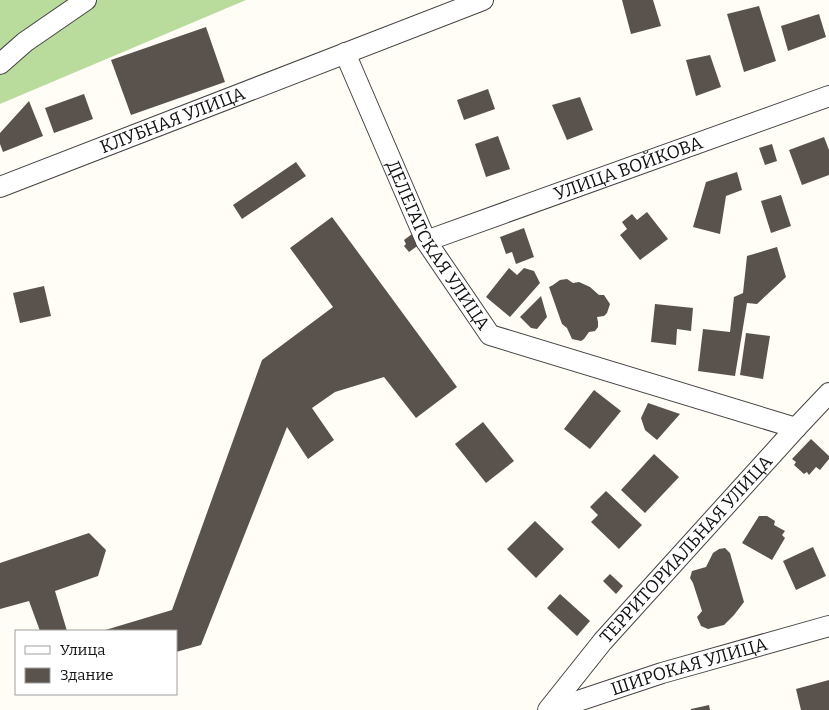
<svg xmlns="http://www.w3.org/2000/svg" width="829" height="710" viewBox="0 0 829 710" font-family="Bitter,serif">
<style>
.forest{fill:#b9dc9c}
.building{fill:#5a524d}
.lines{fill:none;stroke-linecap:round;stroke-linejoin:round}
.minor-casing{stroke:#444;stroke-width:22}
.minor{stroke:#fff;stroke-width:20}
.labels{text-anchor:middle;stroke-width:5;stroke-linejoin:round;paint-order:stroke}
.street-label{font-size:18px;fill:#111;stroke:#fff}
</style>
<rect width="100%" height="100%" fill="#fffdf5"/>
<path class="forest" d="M 0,0 L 246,0 L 0,104 Z"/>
<g class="building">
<path d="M 622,0 L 653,0 L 661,26 L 631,34 Z"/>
<path d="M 759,6 L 776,61 L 744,72 L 727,14 Z"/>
<path d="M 819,14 L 826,37 L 788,51 L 781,26 Z"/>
<path d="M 206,27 L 225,82 L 131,115 L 111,60 Z"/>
<path d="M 710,55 L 721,87 L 696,96 L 686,60 Z"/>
<path d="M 488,89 L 495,109 L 464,120 L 457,100 Z"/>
<path d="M 84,94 L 93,119 L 54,133 L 45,108 Z"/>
<path d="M 580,97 L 593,130 L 567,140 L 552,105 Z"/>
<path d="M 29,101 L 43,136 L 3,152 L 0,144 L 0,133 Z"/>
<path d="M 498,136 L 510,169 L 486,177 L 475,144 Z"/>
<path d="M 824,137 L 829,150 L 829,175 L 802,185 L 789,150 Z"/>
<path d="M 772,144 L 777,161 L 765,165 L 759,148 Z"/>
<path d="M 296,162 L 306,176 L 242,219 L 233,205 Z"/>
<path d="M 737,172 L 742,190 L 726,196 L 720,234 L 693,227 L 706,182 Z"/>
<path d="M 781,195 L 791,226 L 771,233 L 761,201 Z"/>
<path d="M 647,212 L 668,239 L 640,260 L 620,235 L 627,229 L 622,222 L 632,214 L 637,220 Z"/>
<path d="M 332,217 L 457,387 L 416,418 L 384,377 L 335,392 L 312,408 L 334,440 L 308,459 L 287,427 L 201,645 L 176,652 L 176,631 L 102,631 L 172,610 L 262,360 L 333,307 L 290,248 Z"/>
<path d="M 524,228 L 534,257 L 516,264 L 512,252 L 506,254 L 500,237 Z"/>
<path d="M 412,234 L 420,244 L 409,252 L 404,246 L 406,244 L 404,240 Z"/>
<path d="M 777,247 L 786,277 L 757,304 L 747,303 L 735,376 L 698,371 L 703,329 L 730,332 L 734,297 L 743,293 L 747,256 Z"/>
<path d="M 509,268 L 517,275 L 524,268 L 534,271 L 540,283 L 510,317 L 486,297 Z"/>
<path d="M 567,279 L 573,283 L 579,282 L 590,287 L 599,295 L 604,295 L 610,304 L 607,313 L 604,316 L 597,317 L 598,322 L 598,327 L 595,331 L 589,332 L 584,339 L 581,341 L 572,339 L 567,328 L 562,324 L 549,287 L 553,285 L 560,280 Z"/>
<path d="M 44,286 L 51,316 L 20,323 L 13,293 Z"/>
<path d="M 541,296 L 547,317 L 537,329 L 531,328 L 520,317 Z"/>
<path d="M 655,304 L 693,308 L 691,331 L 677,329 L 676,345 L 651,342 Z"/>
<path d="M 746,333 L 770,336 L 763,379 L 740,375 Z"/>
<path d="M 594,390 L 621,411 L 590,449 L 564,429 Z"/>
<path d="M 648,403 L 680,414 L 657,440 L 645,430 L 641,418 Z"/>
<path d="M 483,422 L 514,461 L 486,483 L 455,444 Z"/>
<path d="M 811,439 L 829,456 L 829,459 L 820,470 L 816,467 L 809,475 L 807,472 L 804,474 L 794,465 L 796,462 L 792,459 Z"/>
<path d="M 654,454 L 679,477 L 645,513 L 621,490 Z"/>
<path d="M 606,491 L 642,525 L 619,549 L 591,522 L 598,515 L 590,507 Z"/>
<path d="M 759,516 L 767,516 L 775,521 L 774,525 L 785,531 L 782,535 L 785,538 L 772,560 L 742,543 Z"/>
<path d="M 535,521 L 564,549 L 536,578 L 507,549 Z"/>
<path d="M 89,533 L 106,550 L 98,576 L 55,591 L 67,631 L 40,631 L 29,601 L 0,609 L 0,563 Z"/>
<path d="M 813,547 L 826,576 L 796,590 L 783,561 Z"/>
<path d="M 725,548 L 730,553 L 744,602 L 734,615 L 724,625 L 708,629 L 701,626 L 697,617 L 702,611 L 693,583 L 690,578 L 692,571 L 706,567 L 713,553 L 719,549 Z"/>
<path d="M 610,574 L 623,586 L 616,594 L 603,581 Z"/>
<path d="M 560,594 L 590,621 L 577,636 L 547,608 Z"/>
<path d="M 829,680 L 829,710 L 801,710 L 796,689 Z"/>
<path d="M 709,705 L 710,710 L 691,710 L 691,709 Z"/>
</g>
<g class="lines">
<g class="minor-casing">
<g id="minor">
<path id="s1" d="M 345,53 L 426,241 L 490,335 L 796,428"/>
<path d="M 0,64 L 25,42 L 86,0"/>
<path id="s2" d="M 0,187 L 483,0"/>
<path id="s3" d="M 426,241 L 829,96"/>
<path id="s4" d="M 548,710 L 603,641 L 796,428 L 829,393"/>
<path id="s5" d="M 551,710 L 662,673 L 829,626"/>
</g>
</g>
<use href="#minor" class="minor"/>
</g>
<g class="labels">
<g class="street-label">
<text dy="6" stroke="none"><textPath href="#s2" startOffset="185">КЛУБНАЯ УЛИЦА</textPath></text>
<text dy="6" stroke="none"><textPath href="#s3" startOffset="215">УЛИЦА ВОЙКОВА</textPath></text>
<text dy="6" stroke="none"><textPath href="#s1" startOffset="214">ДЕЛЕГАТСКАЯ УЛИЦА</textPath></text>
<text dy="6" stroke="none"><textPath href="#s4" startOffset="212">ТЕРРИТОРИАЛЬНАЯ УЛИЦА</textPath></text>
<text dy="6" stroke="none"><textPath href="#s5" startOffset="145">ШИРОКАЯ УЛИЦА</textPath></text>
</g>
</g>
<rect x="15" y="630" width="162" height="65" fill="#ffffff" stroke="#a0a0a0"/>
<rect x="25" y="646" width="25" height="8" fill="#ffffff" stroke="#a0a0a0"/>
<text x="60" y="655" font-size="15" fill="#111111">Улица</text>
<rect x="25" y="668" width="25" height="15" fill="#5a524d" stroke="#a0a0a0"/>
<text x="60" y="680" font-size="15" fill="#111111">Здание</text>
</svg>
